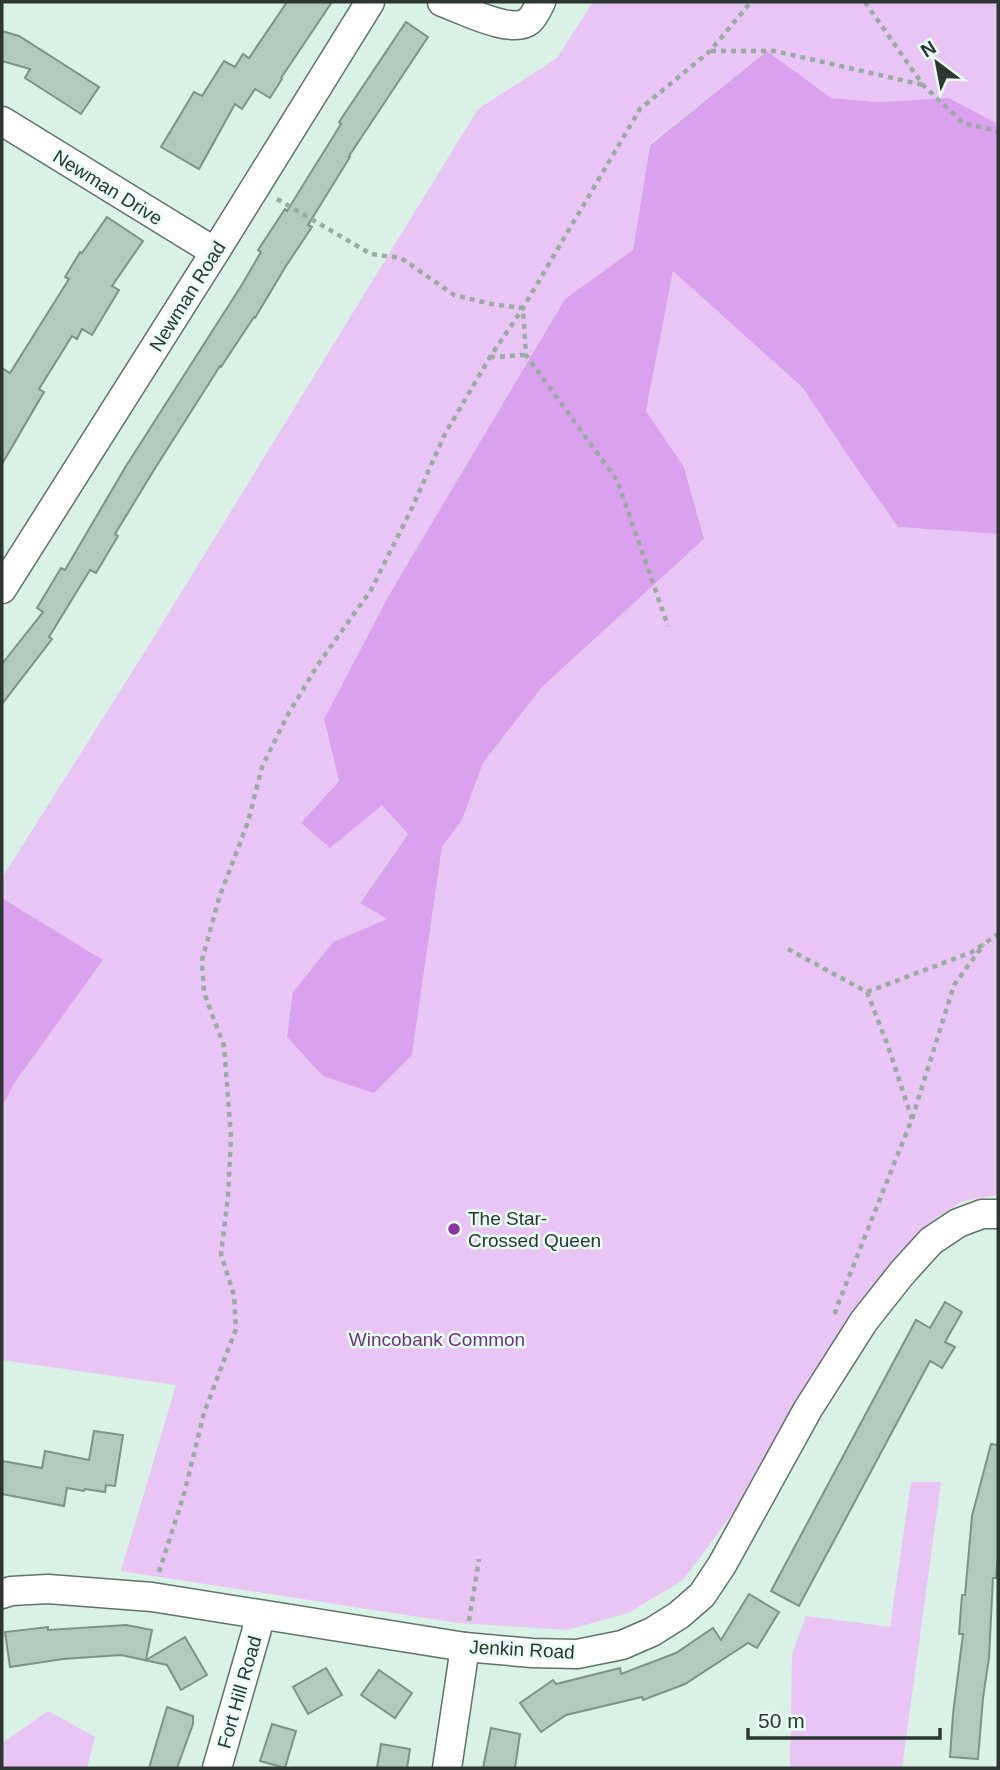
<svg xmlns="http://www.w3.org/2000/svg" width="1000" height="1770" viewBox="0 0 1000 1770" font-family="Helvetica,sans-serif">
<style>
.green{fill:#e8c5f5}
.forest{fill:#daa2ee}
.building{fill:#b2c9bd;stroke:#7d9388;stroke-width:2}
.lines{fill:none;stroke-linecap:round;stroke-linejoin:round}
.minor-casing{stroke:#5e7368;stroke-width:31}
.path{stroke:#99aba2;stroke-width:4.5;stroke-dasharray:5 5;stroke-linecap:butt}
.minor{stroke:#fff;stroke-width:28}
.poi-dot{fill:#8835a3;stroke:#e7fef2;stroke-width:2.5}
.labels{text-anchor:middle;stroke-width:5;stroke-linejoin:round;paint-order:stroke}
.street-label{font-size:19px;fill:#2d3631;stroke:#e7fef2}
.poi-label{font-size:19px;fill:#2d3631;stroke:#e7fef2;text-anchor:start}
.park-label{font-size:19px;fill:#733089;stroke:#e7fef2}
</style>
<rect width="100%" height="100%" fill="#daf1e5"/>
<g class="green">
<path d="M 593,2 L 998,2 L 998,124 L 949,98 L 879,102 L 830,98 L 767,51 L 650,144 L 633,250 L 565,299 L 389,595 L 324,719 L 339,781 L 301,823 L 330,848 L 382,804 L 408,834 L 360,902 L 388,919 L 333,942 L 293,992 L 412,1055 L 442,847 L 462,820 L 483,763 L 542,687 L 704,539 L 684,467 L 646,411 L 673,270 L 803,388 L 857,469 L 898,527 L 998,534 L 998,1195 L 963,1201 L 933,1220 L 848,1325 L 733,1513 L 683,1580 L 628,1613 L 567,1630 L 458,1623 L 121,1571 L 176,1385 L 2,1360 L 2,1107 L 15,1082 L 103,960 L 2,898 L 2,878 L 144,653 L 478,109 L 557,58 Z"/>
<path d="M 911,1482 L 941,1482 L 902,1768 L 790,1768 L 792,1654 L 806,1616 L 890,1627 Z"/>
<path d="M 48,1711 L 95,1737 L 87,1768 L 2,1768 L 2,1743 Z"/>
</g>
<g class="forest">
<path d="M 767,51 L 831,98 L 879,102 L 949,98 L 998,124 L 998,534 L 898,527 L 857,469 L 803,388 L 673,271 L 646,411 L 684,467 L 704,539 L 542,687 L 483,763 L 462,820 L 442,847 L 412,1055 L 374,1093 L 323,1076 L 287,1037 L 293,992 L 333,942 L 387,919 L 360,903 L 408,834 L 382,805 L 330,848 L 301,823 L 339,781 L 324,719 L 389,595 L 565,299 L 633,250 L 650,145 Z"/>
<path d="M 2,898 L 103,960 L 15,1082 L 2,1107 Z"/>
</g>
<g class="building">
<path d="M 287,2 L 332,2 L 281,78 L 282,79 L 270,98 L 255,89 L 242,109 L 235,104 L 199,169 L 161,147 L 194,92 L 202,96 L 224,61 L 235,67 L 243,54 L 249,58 Z"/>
<path d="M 406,22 L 428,37 L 349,156 L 350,157 L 308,225 L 312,227 L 286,266 L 255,318 L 254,317 L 221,367 L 220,366 L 154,470 L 115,534 L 118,536 L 96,573 L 90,570 L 49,637 L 52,639 L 2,704 L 2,664 L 43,612 L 37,608 L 61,568 L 65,570 L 126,466 L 243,283 L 261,252 L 258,250 L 285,209 L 287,211 L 341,124 L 339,122 Z"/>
<path d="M 2,31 L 19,36 L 99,87 L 81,114 L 25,78 L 30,69 L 2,61 Z"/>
<path d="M 107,217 L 143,241 L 112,286 L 119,290 L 92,335 L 82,329 L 77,339 L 72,336 L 39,389 L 44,392 L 2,464 L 2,368 L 10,373 L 69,279 L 65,277 L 80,252 L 82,253 Z"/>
<path d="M 945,1302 L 962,1312 L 945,1342 L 955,1347 L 942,1368 L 930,1361 L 799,1606 L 771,1591 L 916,1320 L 930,1328 Z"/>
<path d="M 94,1431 L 123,1435 L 115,1486 L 106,1485 L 105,1492 L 85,1489 L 84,1491 L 67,1488 L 64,1506 L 2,1494 L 2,1461 L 42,1468 L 45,1451 L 89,1460 Z"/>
<path d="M 991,1444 L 998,1445 L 998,1556 L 996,1578 L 993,1578 L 989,1658 L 983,1698 L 978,1759 L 950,1757 L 953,1714 L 963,1634 L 959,1634 L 962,1595 L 965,1595 L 972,1516 Z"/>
<path d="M 749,1594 L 779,1612 L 757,1648 L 748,1643 L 685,1684 L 643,1700 L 642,1697 L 566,1715 L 541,1732 L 520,1703 L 553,1680 L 556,1684 L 620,1668 L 621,1674 L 676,1653 L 713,1628 L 721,1640 Z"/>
<path d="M 126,1625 L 152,1630 L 146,1660 L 185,1637 L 207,1675 L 181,1690 L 167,1665 L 121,1655 L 63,1659 L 10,1667 L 5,1632 L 48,1627 L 48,1630 Z"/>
<path d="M 326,1668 L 342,1695 L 308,1714 L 293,1687 Z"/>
<path d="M 379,1670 L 412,1693 L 395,1718 L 361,1695 Z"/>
<path d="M 167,1707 L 193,1716 L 193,1724 L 177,1768 L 149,1768 Z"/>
<path d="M 272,1724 L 296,1731 L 285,1768 L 260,1761 Z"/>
<path d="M 491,1728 L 520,1734 L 515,1768 L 483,1768 Z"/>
<path d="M 381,1744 L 410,1749 L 407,1768 L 377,1768 Z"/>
</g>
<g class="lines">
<g class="minor-casing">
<g id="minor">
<path d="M 442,2 C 462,9 512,35 529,21 C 534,17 538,8 541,2"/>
<path d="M 2,121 L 215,252"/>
<path d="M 2,589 L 215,252 L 370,2"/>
<path d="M 2,1594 L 11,1591 L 48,1589 L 152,1597 L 465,1647 L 532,1653 L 577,1654 L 622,1645 L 652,1632 L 679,1615 L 702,1595 L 722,1565 L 808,1409 L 864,1321 L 902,1273 L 931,1241 L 958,1223 L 982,1214 L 998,1214"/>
<path d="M 217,1768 L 261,1615"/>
<path d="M 447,1768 L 465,1647"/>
</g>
</g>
<g class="path">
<path d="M 865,2 L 923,85 L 963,123 L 998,131"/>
<path d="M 711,51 L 775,51 L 923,85"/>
<path d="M 277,199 L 371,254 L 401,258 L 454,295 L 491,304 L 523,308 L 526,355 L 617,480 L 668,626"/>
<path d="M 490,357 L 526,355"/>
<path d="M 788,949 L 867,992 L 972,952 L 998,934"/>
<path d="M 867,992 L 888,1046 L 912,1119"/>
<path d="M 835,1314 L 836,1309 L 912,1119 L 954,985 L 984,944"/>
<path d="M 159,1572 L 184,1494 L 204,1413 L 236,1329 L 234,1295 L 221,1254 L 228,1196 L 231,1137 L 224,1046 L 204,993 L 202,960 L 219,898 L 248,822 L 262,767 L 286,718 L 317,666 L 371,590 L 411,510 L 445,434 L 490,357 L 523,308 L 640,109 L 710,51 L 751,2"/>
<path d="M 469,1621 L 479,1559"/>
</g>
<use href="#minor" class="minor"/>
</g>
<circle class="poi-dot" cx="454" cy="1229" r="7"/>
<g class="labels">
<g class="street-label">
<text transform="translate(108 187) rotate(32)" y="7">Newman Drive</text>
<text transform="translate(187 296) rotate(-58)" y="7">Newman Road</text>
<text transform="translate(522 1649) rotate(3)" y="7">Jenkin Road</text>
<text transform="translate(239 1692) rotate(-74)" y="7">Fort Hill Road</text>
</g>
<g class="poi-label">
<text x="468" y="1225">The Star-<tspan x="468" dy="22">Crossed Queen</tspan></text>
</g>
<g class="park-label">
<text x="437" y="1346">Wincobank Common</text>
</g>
</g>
<rect width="1000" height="1770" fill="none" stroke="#2d3631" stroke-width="7"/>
<g transform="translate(937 63) rotate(328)" stroke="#e7fef2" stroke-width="5" paint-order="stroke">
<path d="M0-5L12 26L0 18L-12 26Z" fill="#2d3631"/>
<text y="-10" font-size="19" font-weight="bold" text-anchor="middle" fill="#2d3631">N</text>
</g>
<path d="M748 1728v10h192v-10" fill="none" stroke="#2d3631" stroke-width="3.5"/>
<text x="758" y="1728" font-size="21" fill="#2d3631" stroke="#e7fef2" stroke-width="5" paint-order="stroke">50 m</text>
</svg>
